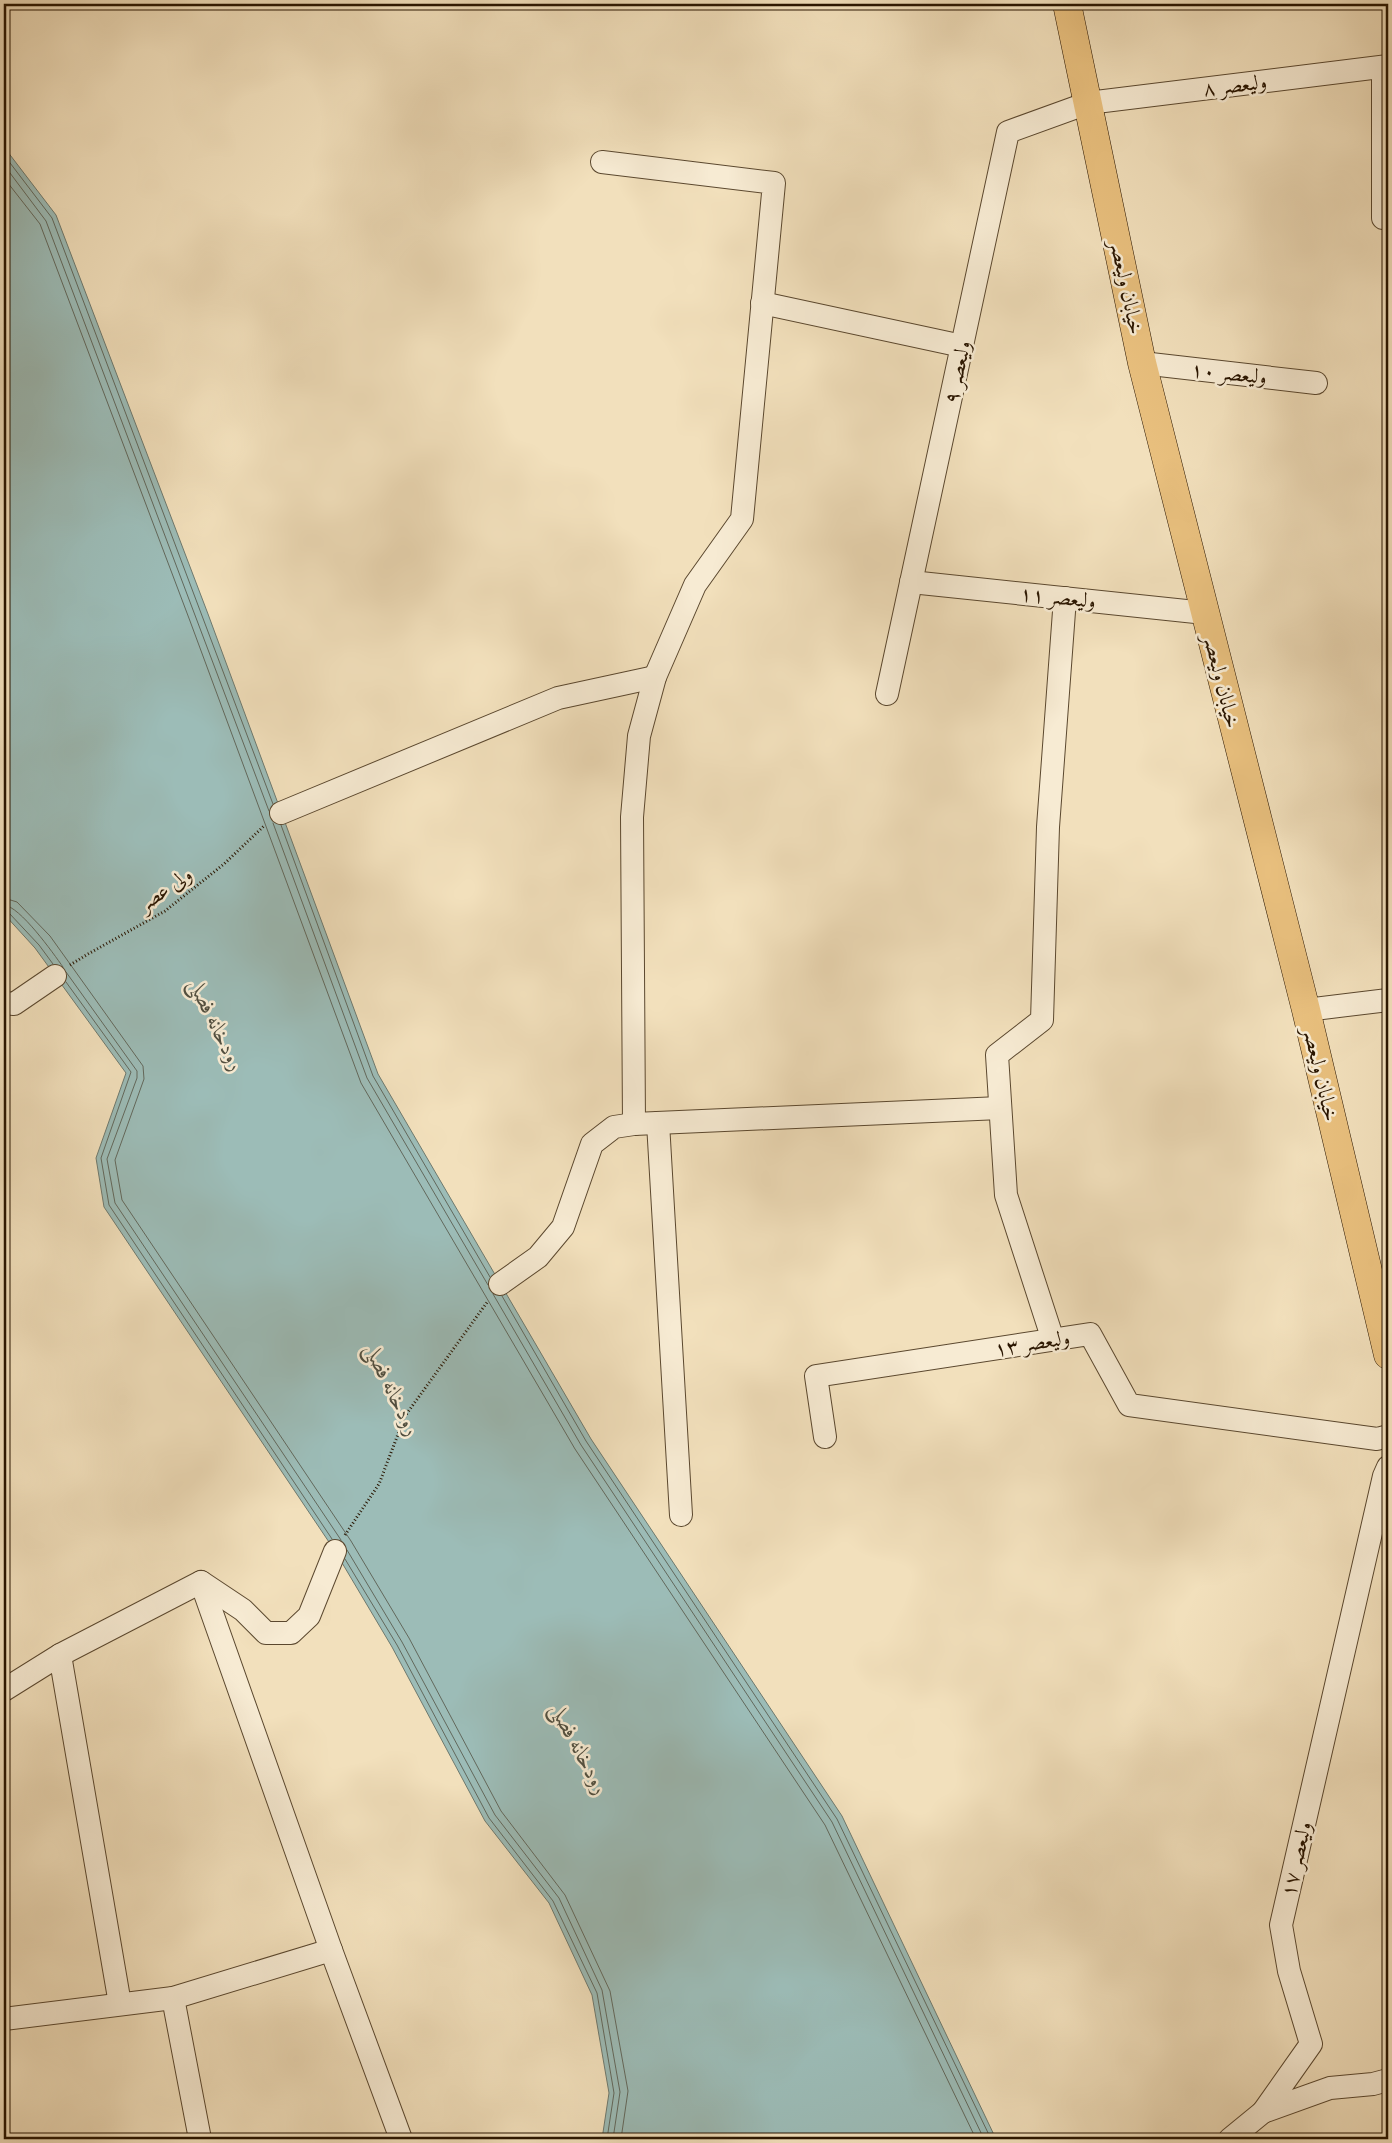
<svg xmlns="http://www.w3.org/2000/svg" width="1392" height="2143" viewBox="0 0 1392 2143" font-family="'IM FELL Double Pica',Amiri,serif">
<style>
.water{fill:#9cbcb7;stroke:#6e796e}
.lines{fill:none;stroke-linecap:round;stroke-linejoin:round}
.shore{stroke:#62685c;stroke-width:1}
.minor-casing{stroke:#5b482f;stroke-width:24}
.major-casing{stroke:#291500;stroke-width:29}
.path{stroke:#291500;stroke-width:3;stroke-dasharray:1 2.5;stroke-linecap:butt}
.minor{stroke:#f7ebd3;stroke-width:22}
.major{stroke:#e9c07e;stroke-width:28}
.labels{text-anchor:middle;stroke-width:5;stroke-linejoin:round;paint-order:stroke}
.street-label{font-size:21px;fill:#291500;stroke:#f7ebd3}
.water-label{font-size:22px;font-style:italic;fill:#514f40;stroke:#f7ebd3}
</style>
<rect width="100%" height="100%" fill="#f2e0bc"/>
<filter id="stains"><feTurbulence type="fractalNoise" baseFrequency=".004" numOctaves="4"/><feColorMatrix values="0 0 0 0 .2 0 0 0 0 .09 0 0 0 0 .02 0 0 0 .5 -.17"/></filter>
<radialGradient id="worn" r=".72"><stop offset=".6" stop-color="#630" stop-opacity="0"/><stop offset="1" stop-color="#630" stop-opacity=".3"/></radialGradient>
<path class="water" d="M 4,147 L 56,215 L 208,614 L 378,1074 L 591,1439 L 842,1816 L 996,2139 L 602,2139 L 609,2093 L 592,1995 L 549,1903 L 485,1821 L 392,1647 L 335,1551 L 104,1207 L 96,1158 L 126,1073 L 35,948 L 4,914 Z"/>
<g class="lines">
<g class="shore">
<path d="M 4,155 L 52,218 L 273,804"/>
<path d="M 4,165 L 46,221 L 269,811"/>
<path d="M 4,178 L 40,224 L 190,621 L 361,1083 L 575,1449 L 825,1825 L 976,2139"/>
<path d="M 273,823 L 367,1078 L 488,1285"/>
<path d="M 281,825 L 373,1076 L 490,1277"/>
<path d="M 4,898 L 17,902 L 50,936 L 143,1066 L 144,1079 L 115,1160 L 122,1200 L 351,1541 L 409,1638 L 501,1811 L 565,1895 L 610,1991 L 628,2091 L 621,2139"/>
<path d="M 4,905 C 20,906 53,953 63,967"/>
<path d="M 4,911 L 9,913 L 39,945 L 53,964"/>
<path d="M 66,972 L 137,1071 L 137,1078 L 107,1159 L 115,1203 L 341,1540"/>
<path d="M 66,982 L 131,1072 L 101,1158 L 109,1205 L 332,1539"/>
<path d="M 493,1294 L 581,1445 L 832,1822 L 984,2139"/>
<path d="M 502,1296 L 586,1441 L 837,1819 L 991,2139"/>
<path d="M 347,1550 L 402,1642 L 495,1815 L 559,1898 L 602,1990 L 620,2092 L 613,2139"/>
<path d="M 345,1559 L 397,1645 L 489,1818 L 553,1901 L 597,1993 L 614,2093 L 607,2139"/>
</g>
<g class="minor-casing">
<g id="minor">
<path d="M 1383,67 L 1383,218 L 1388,218"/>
<path d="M 602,162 L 774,183 L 742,519 L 695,585 L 655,677 L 639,736 L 632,817 L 634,1124"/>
<path d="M 762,303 L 962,346"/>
<path d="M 1142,363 L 1316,383"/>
<path d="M 911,582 L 1205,613"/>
<path d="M 887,694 L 1008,132 L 1088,103 L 1388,66"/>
<path d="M 281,813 L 558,698 L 655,677"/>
<path d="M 4,1003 L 14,1004 L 55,976"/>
<path d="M 1306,1010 L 1388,1000"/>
<path d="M 658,1123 L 681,1515"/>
<path d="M 500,1284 L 538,1257 L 563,1227 L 592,1144 L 614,1127 L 634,1124 L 1000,1108"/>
<path d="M 1053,1340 L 1006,1195 L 997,1055 L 1042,1020 L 1048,827 L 1065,598"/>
<path d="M 825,1437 L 816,1376 L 1090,1334 L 1129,1405 L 1377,1439 L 1388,1436"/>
<path d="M 1388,1467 L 1384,1476 L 1281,1925 L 1289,1971 L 1311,2044 L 1263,2112 L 1330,2088 L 1373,2084 L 1388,2080"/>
<path d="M 201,1582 L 331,1950 L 401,2139"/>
<path d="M 60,1655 L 120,2004"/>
<path d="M 4,1690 L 60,1655 L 201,1582 L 243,1610 L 266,1633 L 291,1633 L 309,1616 L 335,1551"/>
<path d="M 173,1998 L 200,2139"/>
<path d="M 4,2019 L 173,1998 L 331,1950"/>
<path d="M 1230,2139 L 1263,2112"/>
</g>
</g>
<g class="major-casing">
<path id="major" d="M 1067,4 L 1142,363 L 1306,1010 L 1388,1355"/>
</g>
<g class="path">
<path d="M 70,965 L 88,954 L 165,911 L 224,864 L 265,825"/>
<path d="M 345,1535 L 379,1484 L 405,1416 L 488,1301"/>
</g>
<use href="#minor" class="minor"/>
<use href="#major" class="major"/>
</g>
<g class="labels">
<g class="street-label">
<text transform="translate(1235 85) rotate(-7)" y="7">ولیعصر ۸</text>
<text transform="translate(1127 287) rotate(78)" y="7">خیابان ولیعصر</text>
<text transform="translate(957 372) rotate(-78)" y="7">ولیعصر ۹</text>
<text transform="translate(1229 373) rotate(6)" y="7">ولیعصر ۱۰</text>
<text transform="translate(1058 597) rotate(6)" y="7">ولیعصر ۱۱</text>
<text transform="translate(1222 681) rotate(76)" y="7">خیابان ولیعصر</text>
<text transform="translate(165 889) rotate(-35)" y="7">ولی عصر</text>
<text transform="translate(1321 1074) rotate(77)" y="7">خیابان ولیعصر</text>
<text transform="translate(1032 1343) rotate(-9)" y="7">ولیعصر ۱۳</text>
<text transform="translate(1296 1859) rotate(-77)" y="7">ولیعصر ۱۷</text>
</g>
<g class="water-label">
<text transform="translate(217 1024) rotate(64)" y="8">رودخانه فصلی</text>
<text transform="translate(393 1389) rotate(64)" y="8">رودخانه فصلی</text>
<text transform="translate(580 1748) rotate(62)" y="8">رودخانه فصلی</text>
</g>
</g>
<rect width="1392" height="2143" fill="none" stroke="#f2e0bc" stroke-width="20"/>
<rect x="5" y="5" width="1382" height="2133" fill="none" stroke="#291500" stroke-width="2.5"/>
<rect x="10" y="10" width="1372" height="2123" fill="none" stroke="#291500"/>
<rect width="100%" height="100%" filter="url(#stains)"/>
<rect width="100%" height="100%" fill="url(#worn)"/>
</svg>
